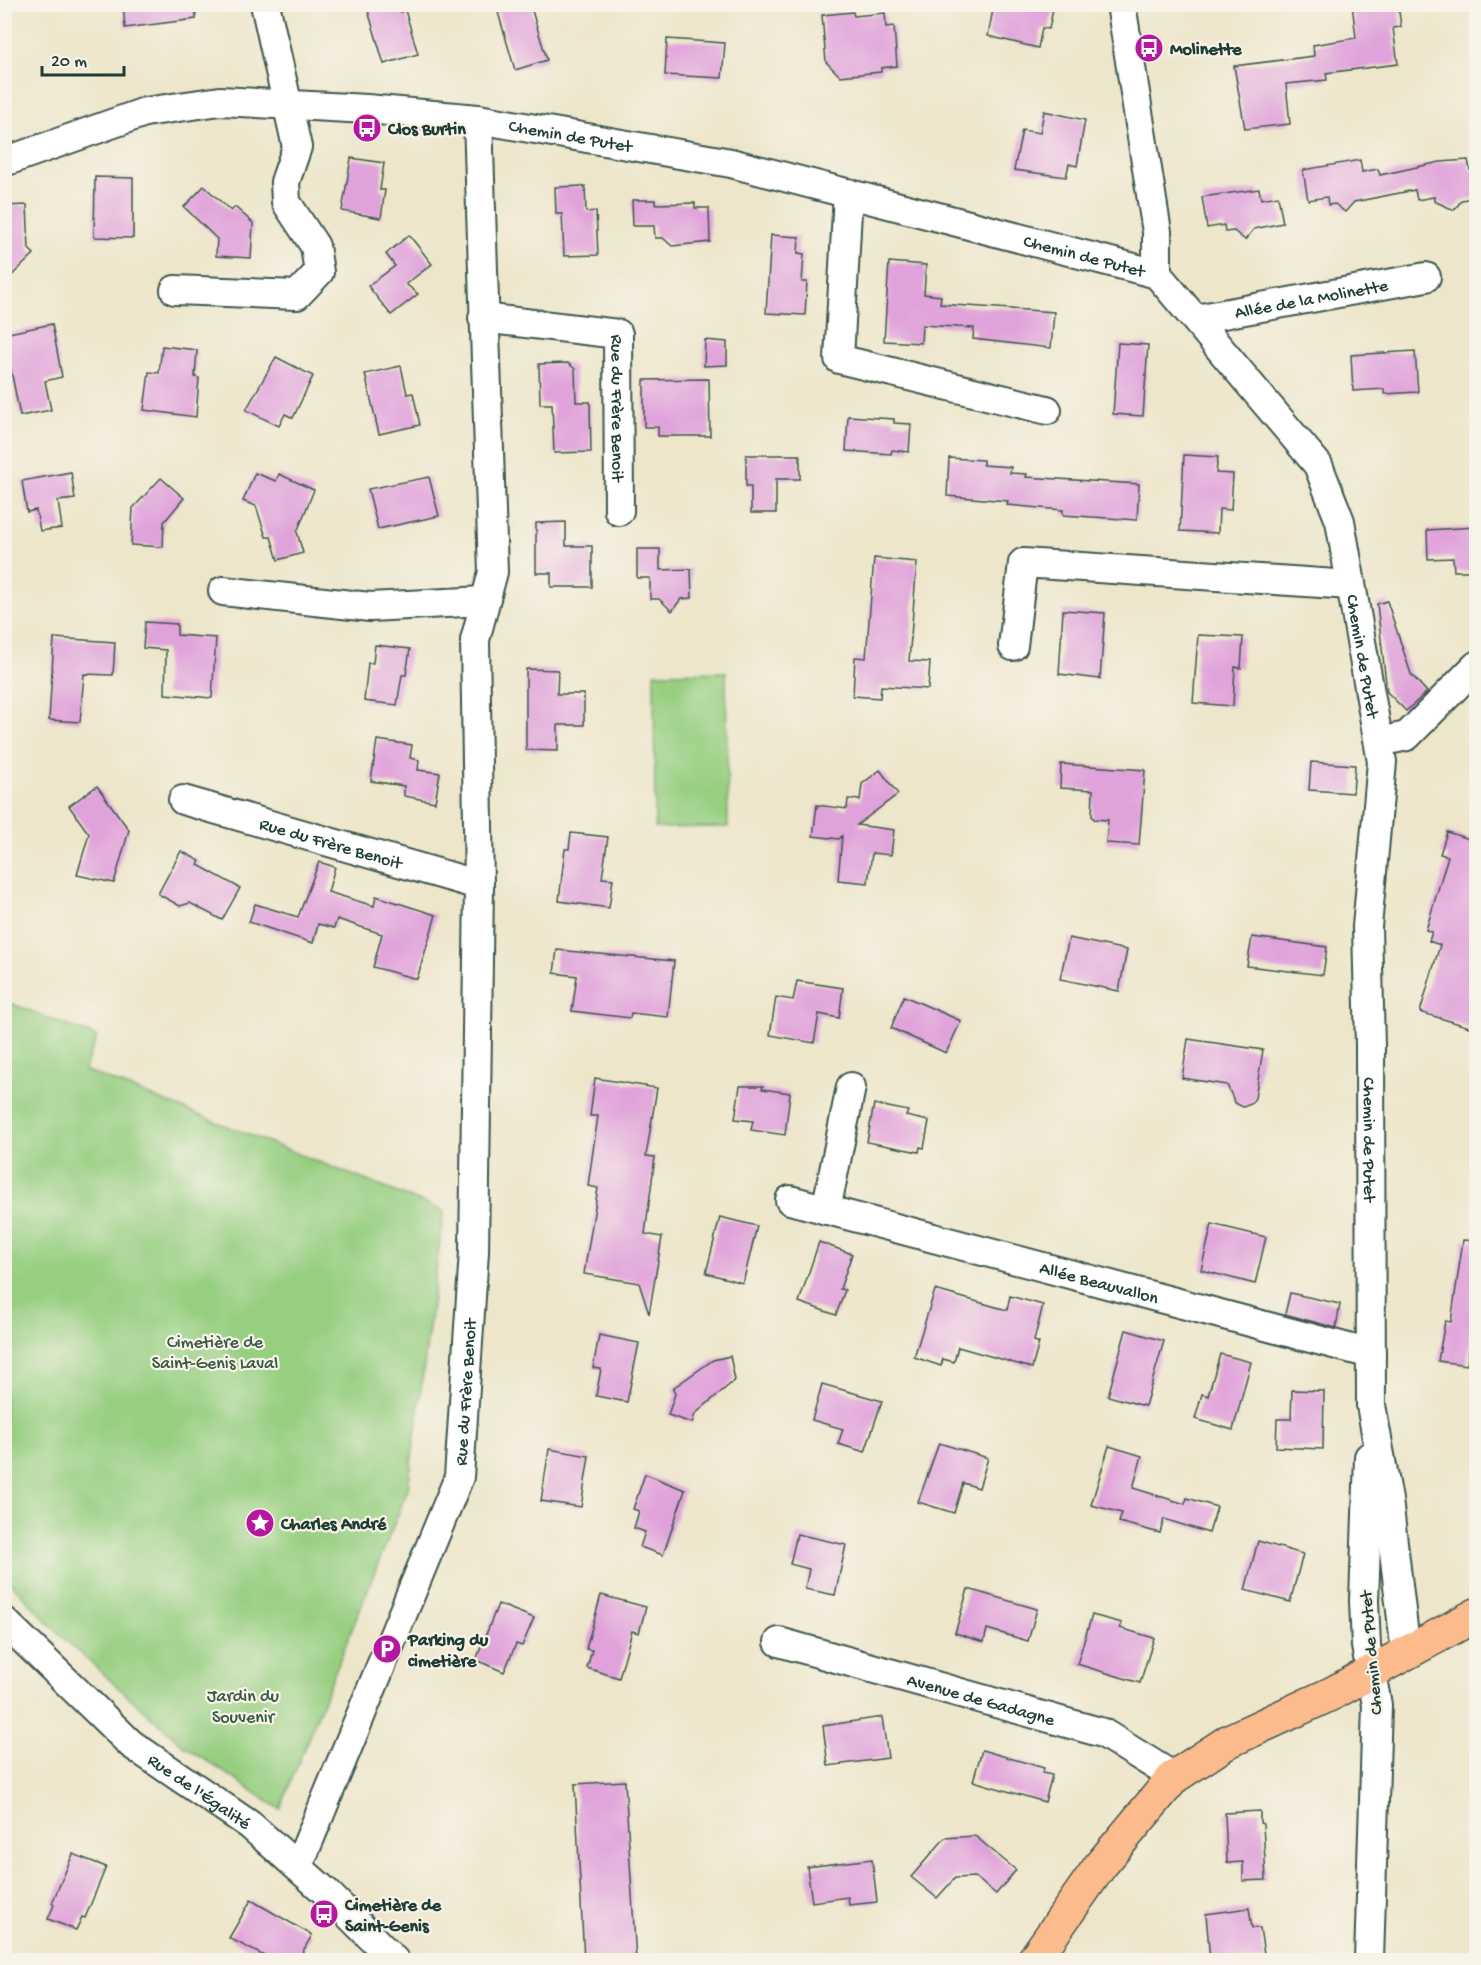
<svg xmlns="http://www.w3.org/2000/svg" width="1481" height="1965" viewBox="0 0 1481 1965" font-family="'Gochi Hand',sans-serif">
<style>
.green{fill:#97cf81;stroke:#5b865a;stroke-width:1.5}
.building{fill:#e0a2da}
.lines{fill:none;stroke-linecap:round;stroke-linejoin:round}
.minor-casing{stroke:#3e564b;stroke-width:32}
.major-casing{stroke:#3e564b;stroke-width:36}
.minor{stroke:#fff;stroke-width:28}
.major{stroke:#fbbb8c;stroke-width:33}
.labels{text-anchor:middle;stroke-width:4.5;stroke-linejoin:round;paint-order:stroke}
.poi-label{font-size:18px;font-weight:bold;fill:#1f3d34;stroke:#f7f3e8;text-anchor:start}
.street-label{font-size:18px;fill:#1f3d34;stroke:#f7f3e8}
.park-label{font-size:18px;fill:#375a43;stroke:#f7f3e8}
</style>
<rect width="100%" height="100%" fill="#f7f3e8"/>
<filter id="ink" filterUnits="userSpaceOnUse"><feTurbulence type="fractalNoise" baseFrequency=".0167" numOctaves="2"/><feDisplacementMap in="SourceGraphic" scale="12" xChannelSelector="R" yChannelSelector="G"/><feConvolveMatrix kernelMatrix="1 2 1 2 8 2 1 2 1" color-interpolation-filters="sRGB"/></filter>
<filter id="wash" filterUnits="userSpaceOnUse"><feTurbulence type="fractalNoise" baseFrequency=".008" numOctaves="4" result="noise"/><feDisplacementMap in="SourceGraphic" scale="24" xChannelSelector="R" yChannelSelector="G"/><feGaussianBlur stdDeviation="1.35" result="paint"/><feColorMatrix in="noise" values="0 0 0 0 0 0 0 0 0 0 0 0 0 0 0 0 0 1.4 0 .05"/><feComposite in="paint" operator="in"/></filter>
<g filter="url(#wash)">
<rect width="100%" height="100%" fill="#ede6cb"/>
<g class="green">
<path d="M 726,672 L 728,827 L 655,828 L 654,673 Z"/>
<path d="M 5,1001 L 97,1037 L 84,1070 L 444,1211 L 408,1489 L 280,1809 L 184,1746 L 64,1639 L 5,1577 Z"/>
</g>
<g id="blocks">
<g class="building">
<path d="M 123,4 L 195,4 L 196,19 L 125,28 Z"/>
<path d="M 366,4 L 399,4 L 401,12 L 405,10 L 418,54 L 384,64 Z"/>
<path d="M 510,4 L 530,4 L 547,60 L 515,70 L 497,9 Z"/>
<path d="M 994,4 L 1054,4 L 1049,29 L 1042,28 L 1038,48 L 988,36 Z"/>
<path d="M 1352,4 L 1398,4 L 1401,27 L 1393,28 L 1398,64 L 1326,73 L 1327,80 L 1286,84 L 1290,124 L 1245,129 L 1234,66 L 1314,56 L 1313,45 L 1356,38 Z"/>
<path d="M 853,12 L 854,16 L 885,13 L 886,27 L 894,26 L 897,66 L 881,68 L 881,72 L 840,76 L 826,62 L 822,15 Z"/>
<path d="M 667,39 L 725,43 L 722,78 L 665,75 Z"/>
<path d="M 1044,111 L 1085,120 L 1077,166 L 1069,164 L 1066,177 L 1014,170 L 1022,130 L 1040,133 Z"/>
<path d="M 351,158 L 384,163 L 380,190 L 385,190 L 381,218 L 342,211 Z"/>
<path d="M 1360,160 L 1362,172 L 1378,169 L 1380,175 L 1440,162 L 1468,160 L 1470,170 L 1476,169 L 1476,197 L 1462,200 L 1454,210 L 1434,201 L 1434,197 L 1417,200 L 1415,190 L 1354,202 L 1345,212 L 1335,204 L 1328,205 L 1327,197 L 1308,200 L 1303,170 Z"/>
<path d="M 95,177 L 133,178 L 133,238 L 94,237 Z"/>
<path d="M 204,186 L 231,211 L 235,207 L 253,223 L 251,258 L 216,256 L 217,239 L 184,207 Z"/>
<path d="M 585,186 L 586,212 L 596,211 L 598,255 L 564,256 L 562,214 L 556,214 L 555,187 Z"/>
<path d="M 1259,189 L 1261,199 L 1278,196 L 1283,223 L 1254,229 L 1245,240 L 1234,231 L 1225,232 L 1224,225 L 1207,228 L 1202,197 Z"/>
<path d="M 632,200 L 655,200 L 655,204 L 695,203 L 695,208 L 709,208 L 710,242 L 672,246 L 663,238 L 655,238 L 654,226 L 633,226 Z"/>
<path d="M 27,205 L 29,249 L 34,254 L 4,283 L 4,206 Z"/>
<path d="M 409,235 L 432,264 L 406,284 L 418,294 L 391,315 L 368,286 L 395,266 L 386,254 Z"/>
<path d="M 771,235 L 799,237 L 798,253 L 804,254 L 802,282 L 807,282 L 805,315 L 766,313 Z"/>
<path d="M 889,262 L 926,265 L 924,294 L 941,296 L 940,304 L 1054,312 L 1051,348 L 973,339 L 974,328 L 922,325 L 921,343 L 884,341 Z"/>
<path d="M 52,324 L 62,377 L 45,381 L 51,410 L 20,416 L 4,334 Z"/>
<path d="M 705,340 L 727,342 L 727,365 L 704,366 Z"/>
<path d="M 1118,343 L 1148,345 L 1143,416 L 1113,414 Z"/>
<path d="M 162,346 L 197,350 L 195,377 L 199,378 L 196,417 L 144,410 L 149,372 L 159,373 Z"/>
<path d="M 1415,351 L 1418,392 L 1384,394 L 1384,389 L 1353,391 L 1351,355 Z"/>
<path d="M 276,357 L 313,376 L 293,418 L 285,414 L 279,426 L 246,410 Z"/>
<path d="M 568,363 L 575,369 L 576,402 L 590,402 L 591,452 L 554,453 L 552,404 L 540,404 L 539,364 Z"/>
<path d="M 401,366 L 407,394 L 413,393 L 420,425 L 379,434 L 365,374 Z"/>
<path d="M 709,379 L 710,436 L 658,436 L 658,427 L 644,427 L 644,380 Z"/>
<path d="M 848,416 L 894,419 L 894,423 L 911,424 L 909,452 L 892,450 L 891,454 L 846,451 Z"/>
<path d="M 746,455 L 800,455 L 800,479 L 776,479 L 776,513 L 751,513 L 751,486 L 746,486 Z"/>
<path d="M 1184,455 L 1218,457 L 1216,473 L 1233,474 L 1231,510 L 1219,509 L 1218,533 L 1180,531 Z"/>
<path d="M 949,458 L 983,460 L 983,465 L 1011,467 L 1010,473 L 1027,474 L 1026,477 L 1139,484 L 1137,520 L 1063,515 L 1063,510 L 1007,505 L 1008,501 L 947,496 Z"/>
<path d="M 71,472 L 75,499 L 58,501 L 62,528 L 40,531 L 36,510 L 27,512 L 22,481 Z"/>
<path d="M 255,473 L 276,481 L 279,474 L 314,490 L 297,532 L 303,553 L 278,560 L 271,537 L 266,537 L 256,506 L 243,501 Z"/>
<path d="M 429,477 L 439,516 L 378,529 L 368,489 Z"/>
<path d="M 161,478 L 184,498 L 164,522 L 163,547 L 131,545 L 133,508 Z"/>
<path d="M 566,522 L 566,546 L 592,546 L 592,587 L 551,587 L 551,573 L 536,573 L 536,523 Z"/>
<path d="M 1476,527 L 1476,571 L 1454,571 L 1453,558 L 1428,559 L 1427,530 Z"/>
<path d="M 637,549 L 660,549 L 660,570 L 691,569 L 692,598 L 681,599 L 672,611 L 659,599 L 650,599 L 650,578 L 637,578 Z"/>
<path d="M 874,558 L 917,562 L 909,661 L 930,662 L 928,689 L 881,686 L 880,698 L 853,696 L 855,657 L 866,658 Z"/>
<path d="M 1387,601 L 1411,674 L 1427,692 L 1406,711 L 1387,692 L 1377,604 Z"/>
<path d="M 1063,610 L 1105,613 L 1100,679 L 1059,674 Z"/>
<path d="M 145,622 L 177,624 L 177,635 L 216,638 L 212,698 L 165,694 L 166,650 L 143,648 Z"/>
<path d="M 1198,635 L 1243,637 L 1241,668 L 1235,667 L 1233,706 L 1193,703 Z"/>
<path d="M 54,638 L 115,642 L 113,675 L 84,674 L 80,722 L 49,720 Z"/>
<path d="M 375,645 L 410,649 L 406,675 L 402,675 L 397,705 L 364,701 L 368,663 L 373,663 Z"/>
<path d="M 526,669 L 558,670 L 557,694 L 584,694 L 584,725 L 558,725 L 558,751 L 526,750 Z"/>
<path d="M 377,740 L 412,745 L 410,758 L 419,760 L 418,770 L 440,773 L 435,802 L 404,796 L 404,786 L 371,781 Z"/>
<path d="M 1311,762 L 1355,765 L 1353,793 L 1309,790 Z"/>
<path d="M 1061,764 L 1145,770 L 1139,845 L 1106,843 L 1108,820 L 1094,819 L 1092,816 L 1093,790 L 1060,788 Z"/>
<path d="M 880,770 L 898,794 L 857,825 L 894,830 L 891,855 L 872,853 L 868,883 L 838,880 L 842,836 L 839,839 L 813,836 L 817,805 L 847,809 L 848,799 L 860,800 L 862,784 Z"/>
<path d="M 97,786 L 129,830 L 114,883 L 77,875 L 89,834 L 69,806 Z"/>
<path d="M 1447,832 L 1476,841 L 1476,1029 L 1420,1012 L 1440,945 L 1429,941 L 1432,932 L 1426,930 L 1448,856 L 1440,854 Z"/>
<path d="M 571,833 L 608,837 L 602,878 L 613,879 L 609,908 L 559,901 L 565,849 L 569,849 Z"/>
<path d="M 181,851 L 200,861 L 198,865 L 240,888 L 222,920 L 190,903 L 180,906 L 158,894 Z"/>
<path d="M 319,862 L 335,867 L 328,892 L 374,906 L 376,896 L 436,915 L 417,979 L 373,967 L 382,934 L 337,919 L 334,928 L 318,924 L 313,943 L 249,922 L 255,904 L 298,917 Z"/>
<path d="M 1252,937 L 1327,947 L 1323,975 L 1247,966 Z"/>
<path d="M 1069,938 L 1127,950 L 1119,991 L 1060,979 Z"/>
<path d="M 557,950 L 674,961 L 668,1017 L 631,1013 L 630,1018 L 572,1011 L 577,976 L 554,973 Z"/>
<path d="M 797,981 L 843,988 L 839,1018 L 819,1014 L 814,1043 L 770,1035 L 776,997 L 793,1000 Z"/>
<path d="M 904,996 L 961,1021 L 946,1053 L 891,1028 Z"/>
<path d="M 1188,1039 L 1263,1050 L 1255,1098 L 1251,1104 L 1243,1107 L 1235,1103 L 1227,1085 L 1182,1078 Z"/>
<path d="M 595,1078 L 657,1088 L 646,1156 L 655,1157 L 645,1234 L 662,1237 L 649,1314 L 639,1283 L 584,1274 L 598,1188 L 588,1186 L 598,1116 L 590,1116 Z"/>
<path d="M 740,1086 L 763,1086 L 762,1089 L 790,1093 L 785,1135 L 751,1130 L 753,1121 L 735,1119 Z"/>
<path d="M 874,1104 L 908,1111 L 906,1116 L 929,1121 L 924,1148 L 920,1147 L 919,1152 L 867,1142 Z"/>
<path d="M 720,1217 L 757,1226 L 743,1283 L 706,1273 Z"/>
<path d="M 1212,1224 L 1266,1237 L 1255,1284 L 1201,1270 Z"/>
<path d="M 1463,1240 L 1476,1241 L 1476,1324 L 1473,1323 L 1467,1365 L 1438,1361 L 1445,1321 L 1451,1322 Z"/>
<path d="M 819,1242 L 852,1254 L 840,1289 L 845,1290 L 836,1315 L 799,1302 Z"/>
<path d="M 935,1290 L 1007,1310 L 1010,1296 L 1043,1305 L 1034,1341 L 1039,1343 L 1032,1368 L 958,1347 L 954,1362 L 943,1359 L 941,1366 L 914,1357 Z"/>
<path d="M 1290,1293 L 1340,1304 L 1336,1328 L 1285,1314 Z"/>
<path d="M 1126,1330 L 1164,1341 L 1145,1406 L 1108,1396 Z"/>
<path d="M 599,1335 L 639,1343 L 627,1402 L 596,1396 L 601,1369 L 593,1368 Z"/>
<path d="M 1220,1354 L 1251,1362 L 1233,1430 L 1195,1419 L 1202,1394 L 1208,1396 Z"/>
<path d="M 730,1356 L 735,1380 L 695,1414 L 692,1423 L 668,1415 L 675,1394 L 673,1388 L 713,1360 Z"/>
<path d="M 822,1384 L 882,1401 L 865,1452 L 838,1444 L 843,1429 L 812,1420 Z"/>
<path d="M 1292,1390 L 1324,1391 L 1323,1449 L 1276,1447 L 1277,1419 L 1291,1419 Z"/>
<path d="M 939,1443 L 988,1458 L 979,1488 L 963,1483 L 954,1513 L 918,1502 Z"/>
<path d="M 1109,1446 L 1142,1456 L 1133,1488 L 1185,1504 L 1187,1498 L 1217,1507 L 1209,1533 L 1164,1519 L 1160,1533 L 1119,1522 L 1122,1513 L 1091,1505 Z"/>
<path d="M 549,1449 L 589,1456 L 581,1507 L 541,1501 Z"/>
<path d="M 645,1474 L 685,1490 L 663,1555 L 640,1547 L 645,1532 L 634,1528 L 639,1511 L 633,1509 Z"/>
<path d="M 797,1534 L 846,1545 L 835,1595 L 805,1589 L 809,1569 L 790,1564 Z"/>
<path d="M 1258,1541 L 1303,1554 L 1290,1602 L 1245,1590 Z"/>
<path d="M 968,1589 L 1037,1609 L 1028,1641 L 987,1629 L 984,1642 L 955,1633 Z"/>
<path d="M 601,1595 L 646,1607 L 639,1633 L 632,1631 L 619,1678 L 587,1668 L 592,1650 L 586,1649 Z"/>
<path d="M 498,1604 L 534,1618 L 522,1646 L 516,1644 L 504,1672 L 476,1660 Z"/>
<path d="M 1092,1615 L 1122,1623 L 1120,1628 L 1154,1638 L 1140,1683 L 1077,1664 Z"/>
<path d="M 882,1717 L 888,1758 L 828,1766 L 823,1726 Z"/>
<path d="M 982,1750 L 1044,1768 L 1042,1773 L 1052,1775 L 1045,1802 L 973,1781 Z"/>
<path d="M 625,1781 L 636,1960 L 584,1960 L 575,1784 Z"/>
<path d="M 1260,1811 L 1260,1823 L 1263,1824 L 1266,1880 L 1243,1881 L 1243,1862 L 1227,1863 L 1225,1813 Z"/>
<path d="M 975,1836 L 1016,1870 L 996,1894 L 975,1877 L 955,1878 L 937,1898 L 911,1877 L 945,1838 Z"/>
<path d="M 73,1854 L 106,1867 L 85,1918 L 82,1917 L 76,1930 L 48,1919 L 54,1905 L 52,1903 Z"/>
<path d="M 872,1859 L 877,1902 L 849,1905 L 848,1897 L 812,1902 L 807,1867 Z"/>
<path d="M 251,1900 L 312,1935 L 298,1960 L 272,1960 L 229,1938 Z"/>
<path d="M 1249,1908 L 1252,1928 L 1260,1928 L 1265,1960 L 1210,1960 L 1206,1914 Z"/>
</g>
</g>
</g>
<g filter="url(#ink)">
<use href="#blocks" fill-opacity="0" stroke="#3e564b" stroke-width="1.5"/>
<g class="lines">
<g class="minor-casing">
<g id="minor">
<path d="M 1121,4 L 1157,232 L 1157,274"/>
<path id="s1" d="M 4,162 L 145,112 L 220,101 L 367,109 L 478,119 L 731,163 L 1157,274 L 1318,465 L 1340,521 L 1382,762 L 1367,927 L 1370,1046 L 1371,1405 L 1388,1500 L 1406,1653"/>
<path d="M 848,193 L 839,359 L 1047,410"/>
<path d="M 175,290 L 297,295 L 319,272 L 315,246 L 286,202 L 285,182 L 297,147 L 265,4"/>
<path id="s2" d="M 483,318 L 618,334 L 619,511"/>
<path id="s3" d="M 1196,319 L 1426,277"/>
<path d="M 223,591 L 370,607 L 484,601"/>
<path d="M 1013,646 L 1023,563 L 1351,585"/>
<path d="M 1379,742 L 1407,736 L 1476,666"/>
<path id="s4" d="M 183,800 L 479,885"/>
<path id="s5" d="M 790,1200 L 1371,1354"/>
<path d="M 826,1210 L 851,1087"/>
<path id="s6" d="M 4,1621 L 131,1744 L 250,1825 L 327,1893 L 394,1960"/>
<path id="s7" d="M 779,1642 L 1103,1733 L 1174,1777"/>
<path id="s8" d="M 298,1867 L 459,1477 L 474,1252 L 479,885 L 475,640 L 493,572 L 478,119"/>
<path d="M 1369,1960 L 1377,1705 L 1366,1646 L 1364,1601 L 1369,1457"/>
</g>
</g>
<g class="major-casing">
<path id="major" d="M 1034,1960 L 1100,1866 L 1174,1777 L 1229,1741 L 1333,1693 L 1476,1615"/>
</g>
<use href="#minor" class="minor"/>
<use href="#major" class="major"/>
</g>
</g>
<defs>
<g id="bus-disc" transform="scale(1.5)"><circle r="9.5" fill="#b5179e" stroke="#f7f3e8"/><path d="M-5-6H5V4H4V6H2V4H-2V6H-4V4H-5ZM-3.5-4V0h7V-4ZM-3.5 1.2v1.5H-2V1.2ZM2 1.2v1.5H3.5V1.2Z" fill="#fff"/></g>
<g id="sight-disc" transform="scale(1.5)"><circle r="9.5" fill="#b5179e" stroke="#f7f3e8"/><path d="M0-6L1.8-2.2L6-1.7L2.9 1.2L3.7 5.4L0 3.3L-3.7 5.4L-2.9 1.2L-6-1.7L-1.8-2.2Z" fill="#fff"/></g>
<g id="parking-disc" transform="scale(1.5)"><circle r="9.5" fill="#b5179e" stroke="#f7f3e8"/><path d="M-3.5-5.5H1a3.5 3.5 0 0 1 0 7H-1V5.5H-3.5ZM-1-3.4V-.6H.8a1.4 1.4 0 0 0 0-2.8Z" fill="#fff"/></g>
</defs>
<g fill-rule="evenodd">
<use href="#bus-disc" x="1149" y="48"/>
<use href="#bus-disc" x="367" y="128"/>
<use href="#sight-disc" x="260" y="1523"/>
<use href="#parking-disc" x="387" y="1649"/>
<use href="#bus-disc" x="324" y="1914"/>
</g>
<g class="labels">
<g class="poi-label">
<text x="1170" y="54">Molinette</text>
<text x="388" y="134">Clos Burtin</text>
<text x="281" y="1529">Charles André</text>
<text x="408" y="1645">Parking du<tspan x="408" dy="21">cimetière</tspan></text>
<text x="345" y="1910">Cimetière de<tspan x="345" dy="21">Saint-Genis</tspan></text>
</g>
<g class="street-label">
<text dy="6" stroke="none"><textPath href="#s1" startOffset="578">Chemin de Putet</textPath></text>
<text dy="6" stroke="none"><textPath href="#s1" startOffset="1106">Chemin de Putet</textPath></text>
<text dy="6" stroke="none"><textPath href="#s3" startOffset="117">Allée de la Molinette</textPath></text>
<text dy="6" stroke="none"><textPath href="#s2" startOffset="210">Rue du Frère Benoit</textPath></text>
<text dy="6" stroke="none"><textPath href="#s1" startOffset="1628">Chemin de Putet</textPath></text>
<text dy="6" stroke="none"><textPath href="#s4" startOffset="154">Rue du Frère Benoit</textPath></text>
<text dy="6" stroke="none"><textPath href="#s1" startOffset="2114">Chemin de Putet</textPath></text>
<text dy="6" stroke="none"><textPath href="#s5" startOffset="320">Allée Beauvallon</textPath></text>
<text dy="6" stroke="none"><textPath href="#s8" startOffset="507">Rue du Frère Benoit</textPath></text>
<text transform="translate(1370 1653) rotate(-95)" y="6">Chemin de Putet</text>
<text dy="6" stroke="none"><textPath href="#s7" startOffset="210">Avenue de Gadagne</textPath></text>
<text dy="6" stroke="none"><textPath href="#s6" startOffset="260">Rue de l'Égalité</textPath></text>
</g>
<g class="park-label">
<text x="215" y="1347">Cimetière de<tspan x="215" dy="21">Saint-Genis Laval</tspan></text>
<text x="243" y="1701">Jardin du<tspan x="243" dy="21">Souvenir</tspan></text>
</g>
</g>
<rect width="1481" height="1965" fill="none" stroke="#f7f3e8" stroke-width="24"/>
<path d="M42 66v9h82v-9" fill="none" stroke="#1f3d34" stroke-width="3"/>
<text x="51" y="66" font-size="18" fill="#1f3d34" stroke="#f7f3e8" stroke-width="4.5" paint-order="stroke">20 m</text>
</svg>
